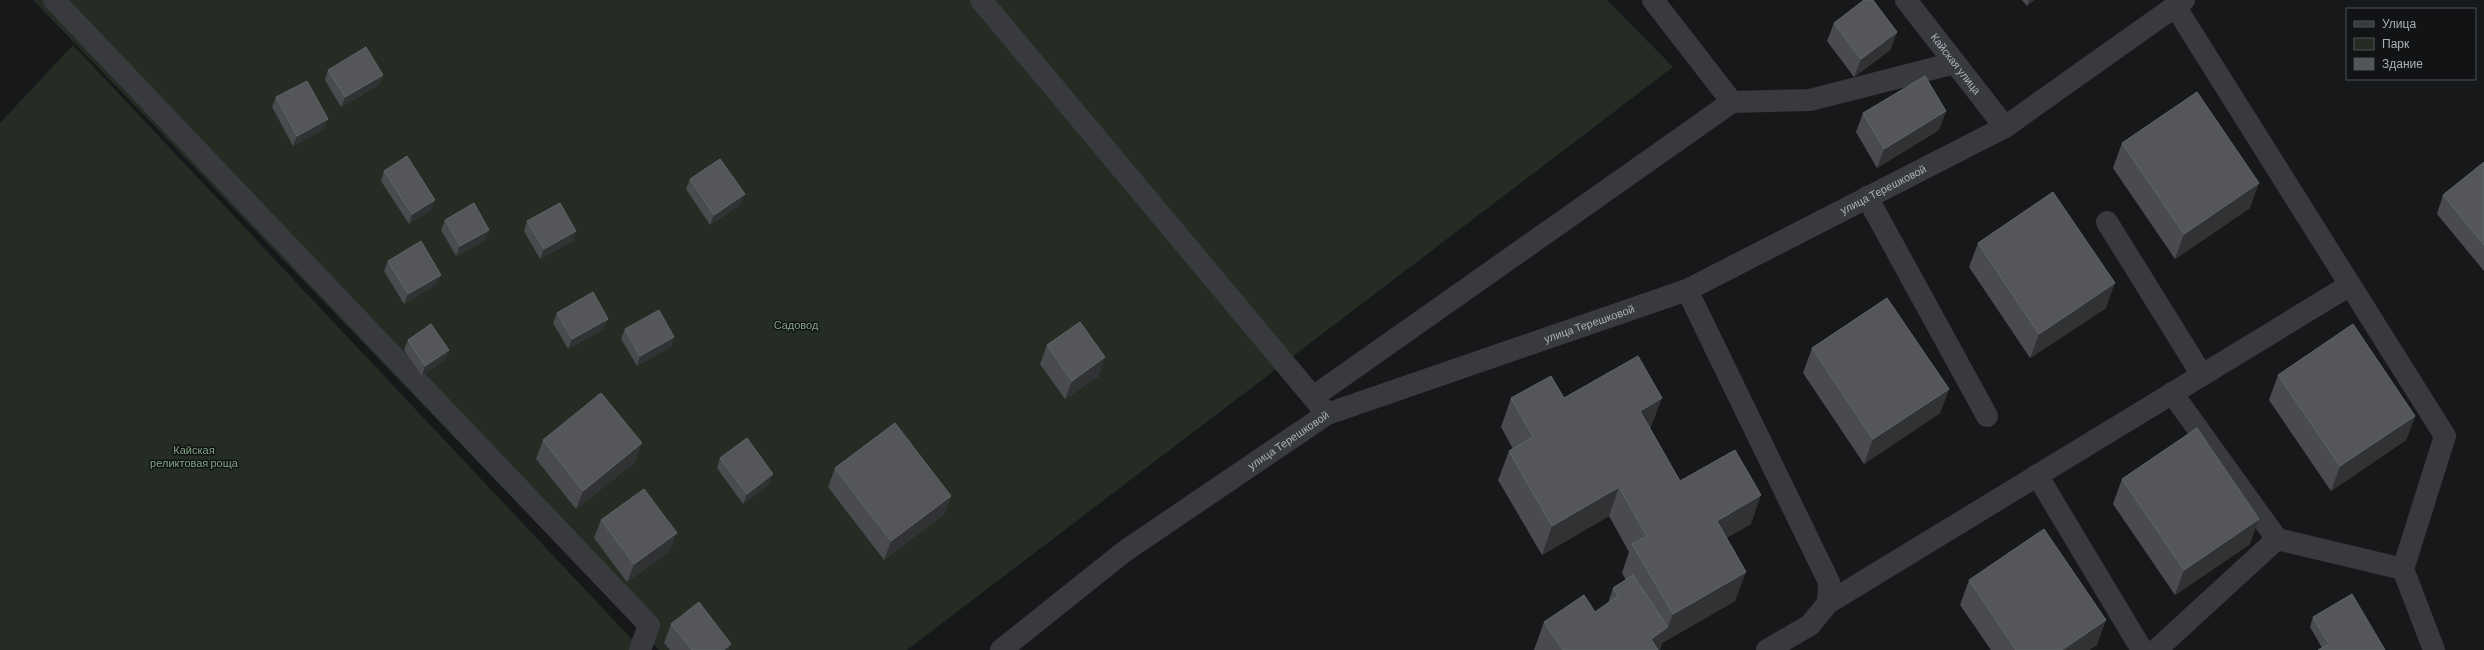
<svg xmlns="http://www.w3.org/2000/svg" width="2484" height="650" viewBox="0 0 2484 650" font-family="Barlow,sans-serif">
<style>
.green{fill:#242c24}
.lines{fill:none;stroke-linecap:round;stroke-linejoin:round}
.minor{stroke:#393a3e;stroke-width:22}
.wall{fill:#494b4e}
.shaded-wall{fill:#313234}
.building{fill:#54565a;stroke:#616468}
.labels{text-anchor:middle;stroke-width:3;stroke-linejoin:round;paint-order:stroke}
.street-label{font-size:11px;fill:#aab0b9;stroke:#121315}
.park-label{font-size:11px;fill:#82a382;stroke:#121315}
</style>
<rect width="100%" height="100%" fill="#171819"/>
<g class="green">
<path d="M 33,0 L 1607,0 L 1673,67 L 907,650 L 659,650 Z"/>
<path d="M 73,45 L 642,650 L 0,650 L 0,123 Z"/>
</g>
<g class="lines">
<g class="minor">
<path d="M 54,0 L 649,625 L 640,650"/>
<path d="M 981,0 L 1327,414"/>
<path d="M 1653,0 L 1732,102 L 1810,100 L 1955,63"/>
<path id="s1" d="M 1906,0 L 2005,127"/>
<path d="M 2175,6 L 2445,436 L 2403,569 L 2434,650"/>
<path d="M 1867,197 L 1987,416"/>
<path d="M 2107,222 L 2202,375"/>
<path d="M 1687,290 L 1829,582 L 1828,603 L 1810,625 L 1767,650"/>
<path d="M 2172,393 L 2277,539"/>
<path d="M 1313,397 L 1732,102"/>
<path d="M 2037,475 L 2142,650"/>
<path d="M 1828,603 L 2350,285"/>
<path id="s2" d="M 1001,650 L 1125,551 L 1327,414 L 1687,290 L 2005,127 L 2184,0"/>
<path d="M 2156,650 L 2277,539 L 2403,569"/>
</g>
</g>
<g class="wall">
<path d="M 2022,0 L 2034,0 L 2027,6 Z"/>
<path d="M 1834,23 L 1897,32 L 1890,50 L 1854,77 L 1827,41 Z"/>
<path d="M 328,70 L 383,75 L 379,85 L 341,107 L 325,80 Z"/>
<path d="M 276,97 L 324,129 L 293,146 L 272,107 Z"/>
<path d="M 1946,111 L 1939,130 L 1877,168 L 1856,132 L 1863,113 Z"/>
<path d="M 2122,143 L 2250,208 L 2175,259 L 2113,168 Z"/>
<path d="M 2484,162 L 2484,271 L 2437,214 L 2443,195 Z"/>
<path d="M 384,171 L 431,210 L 409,224 L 381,181 Z"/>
<path d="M 690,179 L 741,204 L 710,225 L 686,189 Z"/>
<path d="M 445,220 L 486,240 L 456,256 L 441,230 Z"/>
<path d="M 527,221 L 573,241 L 540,259 L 524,231 Z"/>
<path d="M 1978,243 L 2106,308 L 2030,358 L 1969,267 Z"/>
<path d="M 388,261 L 437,284 L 404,304 L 384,271 Z"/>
<path d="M 557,313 L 604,329 L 568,349 L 553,323 Z"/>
<path d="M 625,329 L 674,337 L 671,347 L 637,366 L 621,339 Z"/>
<path d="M 408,340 L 449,350 L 445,360 L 422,376 L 404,350 Z"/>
<path d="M 1047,345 L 1099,376 L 1065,399 L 1040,364 Z"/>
<path d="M 1812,348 L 1949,389 L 1940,413 L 1864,464 L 1803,373 Z"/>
<path d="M 2278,375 L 2415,416 L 2406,440 L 2331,491 L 2269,400 Z"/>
<path d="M 1511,398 L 1564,398 L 1651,427 L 1650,428 L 1680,481 L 1751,524 L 1726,538 L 1735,601 L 1662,643 L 1660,650 L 1534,650 L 1544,622 L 1595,612 L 1608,603 L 1613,588 L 1626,580 L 1622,573 L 1629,552 L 1609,516 L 1542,555 L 1498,480 L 1509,451 L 1513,449 L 1501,427 Z"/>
<path d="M 543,440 L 635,462 L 576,509 L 536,459 Z"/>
<path d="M 720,458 L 769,484 L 743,504 L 717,468 Z"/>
<path d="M 835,468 L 951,496 L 944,514 L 884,560 L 828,487 Z"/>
<path d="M 2122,479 L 2250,544 L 2175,595 L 2113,504 Z"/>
<path d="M 601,520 L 670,551 L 627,582 L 594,538 Z"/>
<path d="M 1969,580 L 2097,645 L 2089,650 L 1991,650 L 1960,605 Z"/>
<path d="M 2313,617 L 2385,650 L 2322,648 L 2310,627 Z"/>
<path d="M 671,624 L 729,650 L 670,650 L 664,643 Z"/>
</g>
<g class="shaded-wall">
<path d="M 2029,0 L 2034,0 L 2027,6 Z"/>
<path d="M 1897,32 L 1890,50 L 1854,77 L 1861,59 Z"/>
<path d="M 383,75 L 379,85 L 341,107 L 345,97 Z"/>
<path d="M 1946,111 L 1939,130 L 1877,168 L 1884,149 Z"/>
<path d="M 328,119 L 324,129 L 293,146 L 297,136 Z"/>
<path d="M 2259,183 L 2250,208 L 2175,259 L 2184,234 Z"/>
<path d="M 745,194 L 741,204 L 710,225 L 714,215 Z"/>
<path d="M 435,200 L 431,210 L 409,224 L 412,214 Z"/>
<path d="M 489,230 L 486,240 L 456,256 L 460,246 Z"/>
<path d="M 576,231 L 573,241 L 540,259 L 544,249 Z"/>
<path d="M 441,275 L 437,284 L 404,304 L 408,294 Z"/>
<path d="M 2115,283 L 2106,308 L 2030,358 L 2039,334 Z"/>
<path d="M 608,319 L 604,329 L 568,349 L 572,339 Z"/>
<path d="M 674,337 L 671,347 L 637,366 L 640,356 Z"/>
<path d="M 449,350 L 445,360 L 422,376 L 425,366 Z"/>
<path d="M 1105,357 L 1099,376 L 1065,399 L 1072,381 Z"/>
<path d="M 1949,389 L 1940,413 L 1864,464 L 1873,439 Z"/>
<path d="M 1662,398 L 1651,427 L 1629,440 L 1640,411 Z"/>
<path d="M 2415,416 L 2406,440 L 2331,491 L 2340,466 Z"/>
<path d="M 642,443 L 635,462 L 576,509 L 583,491 Z"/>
<path d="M 773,474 L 769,484 L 743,504 L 747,494 Z"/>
<path d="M 1619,487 L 1609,516 L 1542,555 L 1552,526 Z"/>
<path d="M 1761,495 L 1751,524 L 1706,550 L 1717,521 Z"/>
<path d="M 951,496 L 944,514 L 884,560 L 891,541 Z"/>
<path d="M 2259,519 L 2250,544 L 2175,595 L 2184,570 Z"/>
<path d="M 677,533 L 670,551 L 627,582 L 634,564 Z"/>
<path d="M 1746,572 L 1735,601 L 1662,643 L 1660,650 L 1646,650 L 1651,639 L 1668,627 L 1673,614 Z"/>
<path d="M 2106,620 L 2097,645 L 2089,650 L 2062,650 Z"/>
<path d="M 731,644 L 729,650 L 723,650 Z"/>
</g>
<g class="building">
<path d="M 1864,0 L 1873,0 L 1897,32 L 1861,59 L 1834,23 Z"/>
<path d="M 366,47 L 383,75 L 345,97 L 328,70 Z"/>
<path d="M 1925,76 L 1946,111 L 1884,149 L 1863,113 Z"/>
<path d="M 307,81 L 328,119 L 297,136 L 276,97 Z"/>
<path d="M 2197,92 L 2259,183 L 2184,234 L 2122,143 Z"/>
<path d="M 407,156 L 435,200 L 412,214 L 384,171 Z"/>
<path d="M 720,159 L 745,194 L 714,215 L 690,179 Z"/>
<path d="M 2484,162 L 2484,245 L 2443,195 Z"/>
<path d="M 2053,192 L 2115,283 L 2039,334 L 1978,243 Z"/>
<path d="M 474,203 L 489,230 L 460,246 L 445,220 Z"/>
<path d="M 560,203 L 576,231 L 544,249 L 527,221 Z"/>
<path d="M 421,241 L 441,275 L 408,294 L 388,261 Z"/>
<path d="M 593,292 L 608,319 L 572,339 L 557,313 Z"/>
<path d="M 1887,298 L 1949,389 L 1873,439 L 1812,348 Z"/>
<path d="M 659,310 L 674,337 L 640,356 L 625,329 Z"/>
<path d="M 1080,322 L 1105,357 L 1072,381 L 1047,345 Z"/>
<path d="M 431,324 L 449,350 L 425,366 L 408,340 Z"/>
<path d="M 2353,324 L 2415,416 L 2340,466 L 2278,375 Z"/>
<path d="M 1638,356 L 1662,398 L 1640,411 L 1680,481 L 1735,450 L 1761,495 L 1717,521 L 1746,572 L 1673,614 L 1632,544 L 1647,536 L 1619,487 L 1552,526 L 1509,451 L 1533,437 L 1511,398 L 1551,376 L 1564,398 Z"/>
<path d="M 601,393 L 642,443 L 583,491 L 543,440 Z"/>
<path d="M 895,423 L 951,496 L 891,541 L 835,468 Z"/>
<path d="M 2197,428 L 2259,519 L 2184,570 L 2122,479 Z"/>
<path d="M 747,438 L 773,474 L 747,494 L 720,458 Z"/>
<path d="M 644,489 L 677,533 L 634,564 L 601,520 Z"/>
<path d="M 2044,529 L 2106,620 L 2062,650 L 2016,650 L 1969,580 Z"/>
<path d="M 1633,575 L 1668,627 L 1651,639 L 1658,650 L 1563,650 L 1544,622 L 1584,595 L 1595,612 L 1618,596 L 1613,588 Z"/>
<path d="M 2352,594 L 2385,650 L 2318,650 L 2329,644 L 2313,617 Z"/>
<path d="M 699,602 L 731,644 L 723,650 L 692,650 L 671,624 Z"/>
</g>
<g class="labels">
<g class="street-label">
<text dy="4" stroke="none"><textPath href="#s1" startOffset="81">Кайская улица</textPath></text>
<text dy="4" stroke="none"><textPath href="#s2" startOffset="1004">улица Терешковой</textPath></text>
<text dy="4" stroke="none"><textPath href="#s2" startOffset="680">улица Терешковой</textPath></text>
<text dy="4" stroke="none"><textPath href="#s2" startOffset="356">улица Терешковой</textPath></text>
</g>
<g class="park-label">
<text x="796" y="329">Садовод</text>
<text x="194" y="454">Кайская<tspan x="194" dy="13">реликтовая роща</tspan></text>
</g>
</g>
<rect x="2346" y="8" width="130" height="72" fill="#121315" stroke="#4f5257"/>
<rect x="2354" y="21" width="20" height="6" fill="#393a3e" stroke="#4f5257"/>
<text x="2382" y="28" font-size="12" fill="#aab0b9">Улица</text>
<rect x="2354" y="38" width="20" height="12" fill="#242c24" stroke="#4f5257"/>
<text x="2382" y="48" font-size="12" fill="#aab0b9">Парк</text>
<rect x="2354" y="58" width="20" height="12" fill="#54565a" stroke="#4f5257"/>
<text x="2382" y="68" font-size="12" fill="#aab0b9">Здание</text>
</svg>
